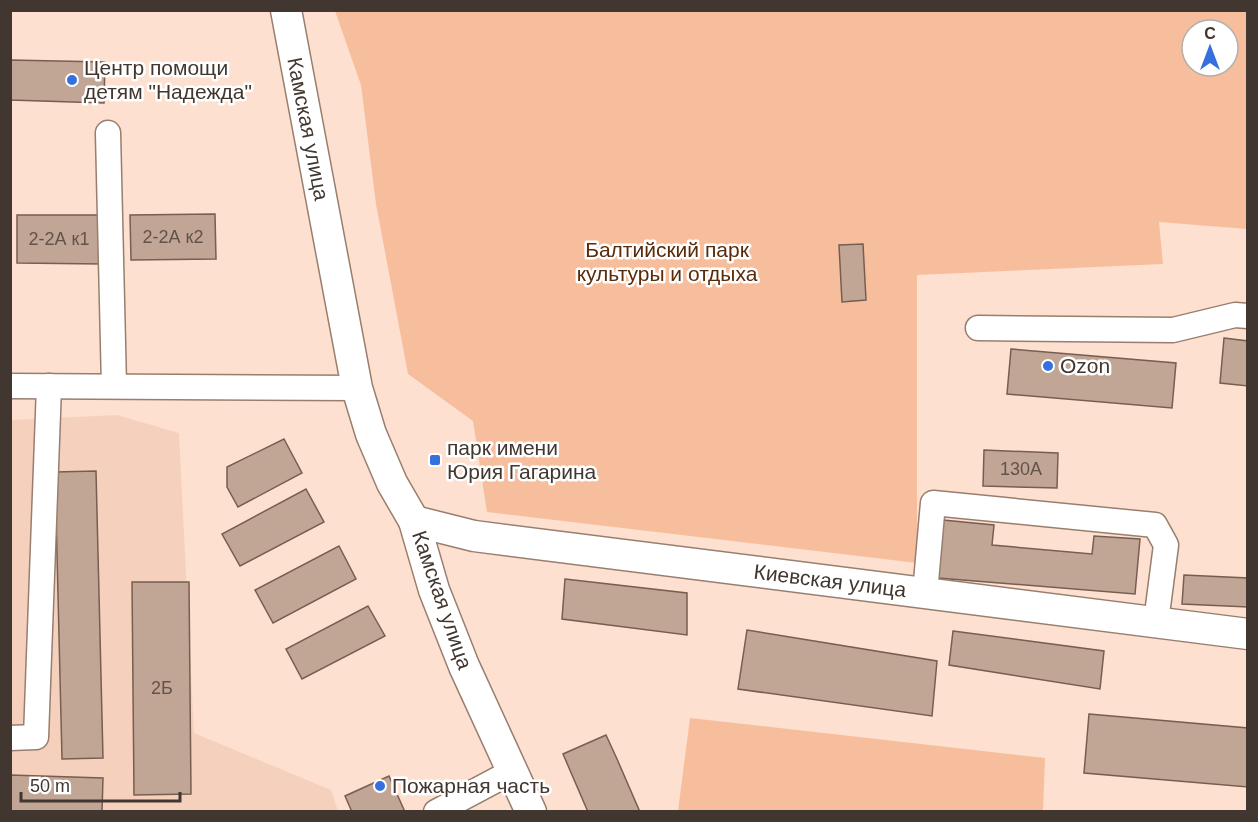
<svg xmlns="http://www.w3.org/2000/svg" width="1258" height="822" viewBox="0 0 1258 822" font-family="Helvetica,sans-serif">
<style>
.built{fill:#f5d1bd}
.green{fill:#f7be9d;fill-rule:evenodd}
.building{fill:#c1a696;stroke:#775e50;stroke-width:1.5}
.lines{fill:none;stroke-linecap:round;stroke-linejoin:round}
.minor-casing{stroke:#987e6f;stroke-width:27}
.major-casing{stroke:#987e6f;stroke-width:33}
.minor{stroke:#fff;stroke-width:24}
.major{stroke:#fff;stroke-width:30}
.poi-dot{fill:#3670df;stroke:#fff;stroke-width:2}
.labels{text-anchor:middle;stroke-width:5;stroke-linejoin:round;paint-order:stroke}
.number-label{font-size:18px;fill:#62534a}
.poi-label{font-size:21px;fill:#423730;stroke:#fff;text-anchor:start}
.street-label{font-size:21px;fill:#423730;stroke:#fff}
.park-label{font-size:21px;fill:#592b09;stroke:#fff}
</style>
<rect width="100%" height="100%" fill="#fde0cf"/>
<path class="built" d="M 117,415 L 179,433 L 194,733 L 331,790 L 338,811 L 11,812 L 11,420 Z"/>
<g class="green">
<path d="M 335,11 L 1247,11 L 1247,229 L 1159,222 L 1163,264 L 917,275 L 917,563 L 487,512 L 473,421 L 408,374 L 376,204 L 361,85 ZM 1192,30 L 1228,30 L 1228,66 L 1192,66 Z"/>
<path d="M 690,718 L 1045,758 L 1043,811 L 678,811 Z"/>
</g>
<g class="building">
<path d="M 10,60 L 105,62 L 104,103 L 10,100 Z"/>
<path d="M 215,214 L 216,259 L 131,260 L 130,215 Z"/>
<path d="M 17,215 L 102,215 L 102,264 L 17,263 Z"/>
<path d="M 863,244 L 866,300 L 842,302 L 839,245 Z"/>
<path d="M 1224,338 L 1248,341 L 1248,386 L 1220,383 Z"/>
<path d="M 1011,349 L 1176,363 L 1172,408 L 1007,394 Z"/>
<path d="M 284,439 L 302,473 L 238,507 L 227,487 L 227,467 Z"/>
<path d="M 984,450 L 1058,453 L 1057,488 L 983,486 Z"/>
<path d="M 96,471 L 103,758 L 62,759 L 55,472 Z"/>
<path d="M 306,489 L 324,522 L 240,566 L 222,534 Z"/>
<path d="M 943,520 L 994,525 L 992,545 L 1092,554 L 1094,536 L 1140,539 L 1135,594 L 938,578 Z"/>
<path d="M 339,546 L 356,579 L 273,623 L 255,590 Z"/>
<path d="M 1184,575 L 1248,578 L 1248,607 L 1182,604 Z"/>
<path d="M 565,579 L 687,593 L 687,635 L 562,619 Z"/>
<path d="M 132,582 L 189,582 L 191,794 L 134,795 Z"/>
<path d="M 368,606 L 385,636 L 302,679 L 286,649 Z"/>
<path d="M 747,630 L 937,661 L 932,716 L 738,689 Z"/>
<path d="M 953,631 L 1104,651 L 1100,689 L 949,665 Z"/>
<path d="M 1089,714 L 1248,728 L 1248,787 L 1084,773 Z"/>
<path d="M 606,735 L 617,759 L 640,812 L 588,812 L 563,754 Z"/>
<path d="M 10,775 L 103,778 L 102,812 L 10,812 Z"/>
<path d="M 389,776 L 405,812 L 352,812 L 345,796 Z"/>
</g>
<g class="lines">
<g class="minor-casing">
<g id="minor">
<path d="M 108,133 L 114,386"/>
<path d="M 978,328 L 1173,330 L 1235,315 L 1248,316"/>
<path d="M 10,386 L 357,388"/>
<path d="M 925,593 L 933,503 L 1155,525 L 1166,545 L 1156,622"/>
<path d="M 10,738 L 36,737 L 49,386"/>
<path d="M 436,812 L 513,771"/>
</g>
</g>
<g class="major-casing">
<g id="major">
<path d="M 286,10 L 357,388 L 371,434 L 392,483 L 414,521 L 434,590 L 464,666 L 531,812"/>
<path d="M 414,521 L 474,536 L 1248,634"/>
</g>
</g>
<use href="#minor" class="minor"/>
<use href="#major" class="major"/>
</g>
<g class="poi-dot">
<circle cx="72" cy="80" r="6"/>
<circle cx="1048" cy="366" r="6"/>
<rect x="429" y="454" width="12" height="12" rx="3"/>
<circle cx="380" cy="786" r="6"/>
</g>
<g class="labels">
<g class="number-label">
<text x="173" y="243">2-2А к2</text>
<text x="59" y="245">2-2А к1</text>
<text x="1021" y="475">130А</text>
<text x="162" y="694">2Б</text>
</g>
<g class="poi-label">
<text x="84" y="75">Центр помощи<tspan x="84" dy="24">детям "Надежда"</tspan></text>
<text x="1060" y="373">Ozon</text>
<text x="447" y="455">парк имени<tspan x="447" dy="24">Юрия Гагарина</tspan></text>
<text x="392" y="793">Пожарная часть</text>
</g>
<g class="street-label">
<text transform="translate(308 129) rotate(79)" y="7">Камская улица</text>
<text transform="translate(830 581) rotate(7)" y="7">Киевская улица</text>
<text transform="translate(442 600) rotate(71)" y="7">Камская улица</text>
</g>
<g class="park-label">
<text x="667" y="257">Балтийский парк<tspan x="667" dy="24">культуры и отдыха</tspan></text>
</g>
</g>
<rect width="1258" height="822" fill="none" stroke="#423730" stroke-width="24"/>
<g transform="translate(1210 48)"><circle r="28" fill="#ffffff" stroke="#b3afac" stroke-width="1.5"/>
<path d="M0-4.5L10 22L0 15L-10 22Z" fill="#3670df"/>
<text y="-9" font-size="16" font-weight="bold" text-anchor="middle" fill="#423730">С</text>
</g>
<path d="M21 792v9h159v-9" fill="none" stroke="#423730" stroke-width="3"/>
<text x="30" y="792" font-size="18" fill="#423730" stroke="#ffffff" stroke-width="4.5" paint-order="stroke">50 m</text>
</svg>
